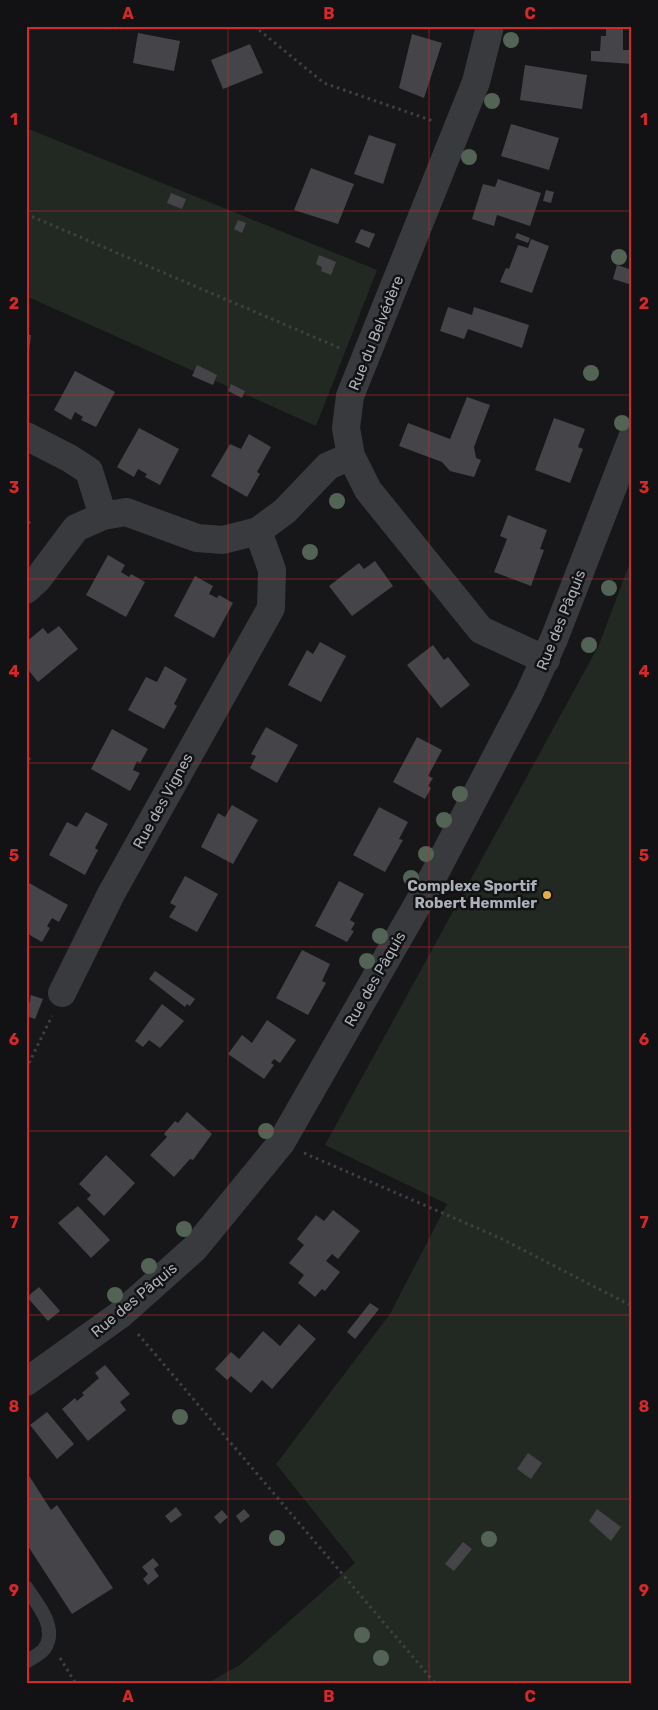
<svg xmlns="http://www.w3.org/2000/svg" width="658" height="1710" viewBox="0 0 658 1710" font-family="Rubik,sans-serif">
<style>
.green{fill:#222923}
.building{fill:#454549}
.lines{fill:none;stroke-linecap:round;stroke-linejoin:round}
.path{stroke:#3f4045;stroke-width:3;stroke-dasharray:2.5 4;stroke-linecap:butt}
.service{stroke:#393a3e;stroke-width:14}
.minor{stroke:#393a3e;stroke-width:28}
.tree{fill:#536355}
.grid{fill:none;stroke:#d62828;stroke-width:1;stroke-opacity:0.55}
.poi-dot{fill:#e2af47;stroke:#121214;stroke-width:2}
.labels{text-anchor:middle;stroke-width:5;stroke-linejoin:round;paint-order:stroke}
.street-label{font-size:15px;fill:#abafb8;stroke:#121214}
.poi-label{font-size:15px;font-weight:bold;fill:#abafb8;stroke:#121214;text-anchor:end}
.neatline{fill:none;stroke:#d62828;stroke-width:2}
.grid-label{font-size:16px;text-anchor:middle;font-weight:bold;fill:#d62828}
</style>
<rect width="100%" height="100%" fill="#171719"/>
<g class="green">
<path d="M 26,128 L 377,270 L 316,426 L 26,296 Z"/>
<path d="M 632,557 L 632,1684 L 206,1684 L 240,1665 L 355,1563 L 276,1464 L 390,1314 L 447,1204 L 325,1145 L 599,645 Z"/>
</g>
<g class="building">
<path d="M 606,26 L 623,26 L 623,50 L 632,50 L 632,64 L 591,61 L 591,51 L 600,51 L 601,36 L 606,36 Z"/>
<path d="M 138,33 L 180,41 L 174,71 L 133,63 Z"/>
<path d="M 412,34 L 442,43 L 424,98 L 399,88 Z"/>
<path d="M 250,44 L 263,73 L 223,89 L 211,60 Z"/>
<path d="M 525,65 L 587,75 L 582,109 L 520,100 Z"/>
<path d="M 511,124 L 559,138 L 549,170 L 501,156 Z"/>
<path d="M 369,135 L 396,144 L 383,184 L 354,174 Z"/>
<path d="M 311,168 L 354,184 L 338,224 L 294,210 Z"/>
<path d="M 498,179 L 541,193 L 530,226 L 497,215 L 494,226 L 472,219 L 483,184 L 495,187 Z"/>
<path d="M 546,190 L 554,192 L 551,203 L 543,201 Z"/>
<path d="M 171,193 L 186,199 L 182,209 L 167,203 Z"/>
<path d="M 238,220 L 246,223 L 242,233 L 234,229 Z"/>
<path d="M 361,229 L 375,234 L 369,248 L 355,242 Z"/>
<path d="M 517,233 L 530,238 L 528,243 L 515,238 Z"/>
<path d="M 531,239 L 549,246 L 532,293 L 500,282 L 506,268 L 509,269 L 518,245 L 528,248 Z"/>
<path d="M 319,255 L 336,262 L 331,275 L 321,271 L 322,267 L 316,264 Z"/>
<path d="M 617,265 L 632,270 L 632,285 L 613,279 Z"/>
<path d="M 448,307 L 472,315 L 474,307 L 529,325 L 522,348 L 468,329 L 464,339 L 440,331 Z"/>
<path d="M 26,335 L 31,335 L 28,362 L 26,362 Z"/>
<path d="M 197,365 L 217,375 L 213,385 L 192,376 Z"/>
<path d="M 75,371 L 115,392 L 96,427 L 81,420 L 83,417 L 75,412 L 71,420 L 54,410 Z"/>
<path d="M 231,384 L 245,391 L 242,398 L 228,391 Z"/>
<path d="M 467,397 L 490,405 L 474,447 L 476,458 L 481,460 L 474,477 L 450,471 L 442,462 L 399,446 L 408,423 L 450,439 Z"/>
<path d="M 554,418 L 585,429 L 578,447 L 583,449 L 570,483 L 535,470 Z"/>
<path d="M 139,428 L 179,449 L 160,485 L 145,477 L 147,474 L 138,469 L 134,477 L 117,467 Z"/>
<path d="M 249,434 L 271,447 L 257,472 L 260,474 L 247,497 L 211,476 L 230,444 L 241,449 Z"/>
<path d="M 508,515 L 547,530 L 540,549 L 544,550 L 531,586 L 494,572 L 507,539 L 500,536 Z"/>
<path d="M 26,518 L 31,522 L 26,528 Z"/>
<path d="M 108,555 L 125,565 L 121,572 L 129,577 L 131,574 L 145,582 L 126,617 L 86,595 Z"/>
<path d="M 375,561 L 393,586 L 352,616 L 329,586 L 359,563 L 364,569 Z"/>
<path d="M 195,576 L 213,586 L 209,594 L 217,598 L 219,595 L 233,603 L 214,638 L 174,616 Z"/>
<path d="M 59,626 L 78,649 L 38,682 L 26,667 L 26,642 L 43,628 L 48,634 Z"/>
<path d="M 320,642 L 346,656 L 321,702 L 288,685 L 307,650 L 313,654 Z"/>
<path d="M 433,645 L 444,660 L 448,657 L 470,685 L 441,708 L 407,665 Z"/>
<path d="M 165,666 L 187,679 L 174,704 L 177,706 L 164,729 L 128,710 L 146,677 L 157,682 Z"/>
<path d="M 266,727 L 298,745 L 277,783 L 250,768 L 256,756 L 251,754 Z"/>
<path d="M 112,729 L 148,749 L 140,763 L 137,761 L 133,770 L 140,773 L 130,791 L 91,769 Z"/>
<path d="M 417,737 L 442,750 L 428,776 L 433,778 L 428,786 L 431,788 L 425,799 L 393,782 Z"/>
<path d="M 26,753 L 31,759 L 26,763 Z"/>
<path d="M 232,805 L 258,820 L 233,864 L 201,847 L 218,813 L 225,817 Z"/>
<path d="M 379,807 L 408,822 L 399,839 L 403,840 L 385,872 L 353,855 Z"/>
<path d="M 86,812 L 108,824 L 95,848 L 98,850 L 85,875 L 49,855 L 67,822 L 77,827 Z"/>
<path d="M 185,876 L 218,894 L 197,932 L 169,917 L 176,906 L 170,903 Z"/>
<path d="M 339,881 L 364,894 L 350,920 L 355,923 L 351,930 L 354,931 L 347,942 L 315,926 Z"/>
<path d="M 29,883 L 68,905 L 59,922 L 52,918 L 47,926 L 50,928 L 42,942 L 26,933 L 26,887 Z"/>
<path d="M 302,950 L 330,964 L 322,981 L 326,983 L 308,1015 L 276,998 Z"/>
<path d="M 155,971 L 195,999 L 190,1006 L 187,1004 L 185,1007 L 149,979 Z"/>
<path d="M 31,995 L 43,999 L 35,1019 L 26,1016 Z"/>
<path d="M 162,1004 L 184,1021 L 160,1048 L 149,1040 L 143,1047 L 135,1041 Z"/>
<path d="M 267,1020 L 296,1040 L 280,1063 L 274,1059 L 271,1063 L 274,1065 L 264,1079 L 228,1054 L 242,1035 L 252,1043 Z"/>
<path d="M 187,1112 L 212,1134 L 193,1160 L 190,1159 L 174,1177 L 150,1155 L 167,1137 L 164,1134 L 175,1121 L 178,1123 Z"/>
<path d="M 106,1155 L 135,1183 L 104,1216 L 87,1199 L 91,1195 L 79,1184 Z"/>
<path d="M 78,1206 L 110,1240 L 91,1258 L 58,1223 Z"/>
<path d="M 333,1210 L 360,1231 L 338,1259 L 332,1254 L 326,1261 L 340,1272 L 325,1291 L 322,1289 L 315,1297 L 298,1283 L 304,1275 L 289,1263 L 304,1245 L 297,1239 L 316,1215 L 324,1221 Z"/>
<path d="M 39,1287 L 60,1311 L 48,1321 L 27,1297 Z"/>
<path d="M 370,1303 L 379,1309 L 355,1339 L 347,1332 Z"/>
<path d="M 299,1324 L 316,1339 L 272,1389 L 262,1380 L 251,1393 L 231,1376 L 227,1380 L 215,1369 L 231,1352 L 239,1359 L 263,1331 L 280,1346 Z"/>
<path d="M 105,1365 L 130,1394 L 120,1402 L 126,1410 L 88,1441 L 62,1409 L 75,1398 L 77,1401 L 84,1395 L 82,1393 L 99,1378 L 95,1373 Z"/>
<path d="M 47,1412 L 74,1444 L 57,1459 L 30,1425 Z"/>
<path d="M 528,1453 L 542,1463 L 531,1479 L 517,1469 Z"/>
<path d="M 26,1471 L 51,1510 L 57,1505 L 113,1588 L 72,1614 L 26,1543 Z"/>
<path d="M 176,1507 L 182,1515 L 171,1523 L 165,1516 Z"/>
<path d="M 244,1509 L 250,1516 L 241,1523 L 236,1516 Z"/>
<path d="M 597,1509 L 621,1527 L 611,1541 L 589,1521 Z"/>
<path d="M 222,1510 L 228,1517 L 220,1524 L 214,1517 Z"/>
<path d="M 463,1542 L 472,1549 L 454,1571 L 445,1564 Z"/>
<path d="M 153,1558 L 159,1565 L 154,1569 L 159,1576 L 148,1585 L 143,1579 L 148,1574 L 142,1567 Z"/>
</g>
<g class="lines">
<g class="path">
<path d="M 254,26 L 324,83 L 433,121"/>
<path d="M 26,214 L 342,349"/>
<path d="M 26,1057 L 31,1062"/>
<path d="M 26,1069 L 52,1016"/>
<path d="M 304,1153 L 500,1238 L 632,1306"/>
<path d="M 138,1334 L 436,1684"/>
<path d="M 60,1658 L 76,1684"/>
<path d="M 629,1684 L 632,1679"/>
</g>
<path class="service" d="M 26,1587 C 37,1604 58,1627 45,1648 C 42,1653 32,1658 26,1662"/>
<g class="minor">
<path d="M 490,26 L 476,82 L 350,396 L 346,428 L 351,456 L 368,490 L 481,630 L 546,660"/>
<path d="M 26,436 L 69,458 L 89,471 L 103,516"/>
<path d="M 26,590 L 37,580 L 76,528 L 103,516 L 126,512 L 197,538 L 223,540 L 258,531 L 285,511 L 328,466 L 351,456"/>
<path d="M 62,993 L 111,894 L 271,608 L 272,570 L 258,531"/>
<path d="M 26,1382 L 121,1314 L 195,1248 L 281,1143 L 427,888 L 529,694 L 554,639 L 632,438"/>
</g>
</g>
<g class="tree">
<circle cx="511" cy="40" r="8"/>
<circle cx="492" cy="101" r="8"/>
<circle cx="469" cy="157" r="8"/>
<circle cx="619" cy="257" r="8"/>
<circle cx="591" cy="373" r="8"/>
<circle cx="622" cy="423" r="8"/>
<circle cx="337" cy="501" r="8"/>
<circle cx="310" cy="552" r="8"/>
<circle cx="609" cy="588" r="8"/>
<circle cx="589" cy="645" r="8"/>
<circle cx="460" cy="794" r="8"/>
<circle cx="444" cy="820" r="8"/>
<circle cx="426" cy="854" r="8"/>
<circle cx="411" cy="878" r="8"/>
<circle cx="380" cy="936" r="8"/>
<circle cx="367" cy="961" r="8"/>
<circle cx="266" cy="1131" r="8"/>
<circle cx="184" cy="1229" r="8"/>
<circle cx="149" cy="1266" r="8"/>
<circle cx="115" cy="1295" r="8"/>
<circle cx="180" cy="1417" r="8"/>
<circle cx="277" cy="1538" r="8"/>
<circle cx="489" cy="1539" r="8"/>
<circle cx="362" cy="1635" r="8"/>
<circle cx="381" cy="1658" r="8"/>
</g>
<path class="grid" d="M 228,26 L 228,1684M 429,26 L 429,1684M 26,211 L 632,211M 26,395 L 632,395M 26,579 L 632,579M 26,763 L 632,763M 26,947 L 632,947M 26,1131 L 632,1131M 26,1315 L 632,1315M 26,1499 L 632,1499"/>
<circle class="poi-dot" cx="547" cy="895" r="5"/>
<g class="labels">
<g class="street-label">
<text transform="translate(376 333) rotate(-68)" y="5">Rue du Belvédère</text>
<text transform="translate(561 620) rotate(-68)" y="5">Rue des Pâquis</text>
<text transform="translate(163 801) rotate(-61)" y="5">Rue des Vignes</text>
<text transform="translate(375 979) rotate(-60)" y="5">Rue des Pâquis</text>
<text transform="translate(134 1300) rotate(-40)" y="5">Rue des Pâquis</text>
</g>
<g class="poi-label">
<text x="537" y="891">Complexe Sportif<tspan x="537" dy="17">Robert Hemmler</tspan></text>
</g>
</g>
<rect width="658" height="1710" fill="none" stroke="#121214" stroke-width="55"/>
<rect x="28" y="28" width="602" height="1654" class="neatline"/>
<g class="grid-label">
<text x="128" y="19">A</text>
<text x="329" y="19">B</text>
<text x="530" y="19">C</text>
<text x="14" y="125">1</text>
<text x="644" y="125">1</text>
<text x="14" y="309">2</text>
<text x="644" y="309">2</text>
<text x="14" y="493">3</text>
<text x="644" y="493">3</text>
<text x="14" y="677">4</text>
<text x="644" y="677">4</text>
<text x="14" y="861">5</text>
<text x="644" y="861">5</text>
<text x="14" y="1045">6</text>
<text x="644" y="1045">6</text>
<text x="14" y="1228">7</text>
<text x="644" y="1228">7</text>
<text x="14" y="1412">8</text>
<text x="644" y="1412">8</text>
<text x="14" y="1596">9</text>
<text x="644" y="1596">9</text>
<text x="128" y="1702">A</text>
<text x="329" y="1702">B</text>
<text x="530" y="1702">C</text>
</g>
</svg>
